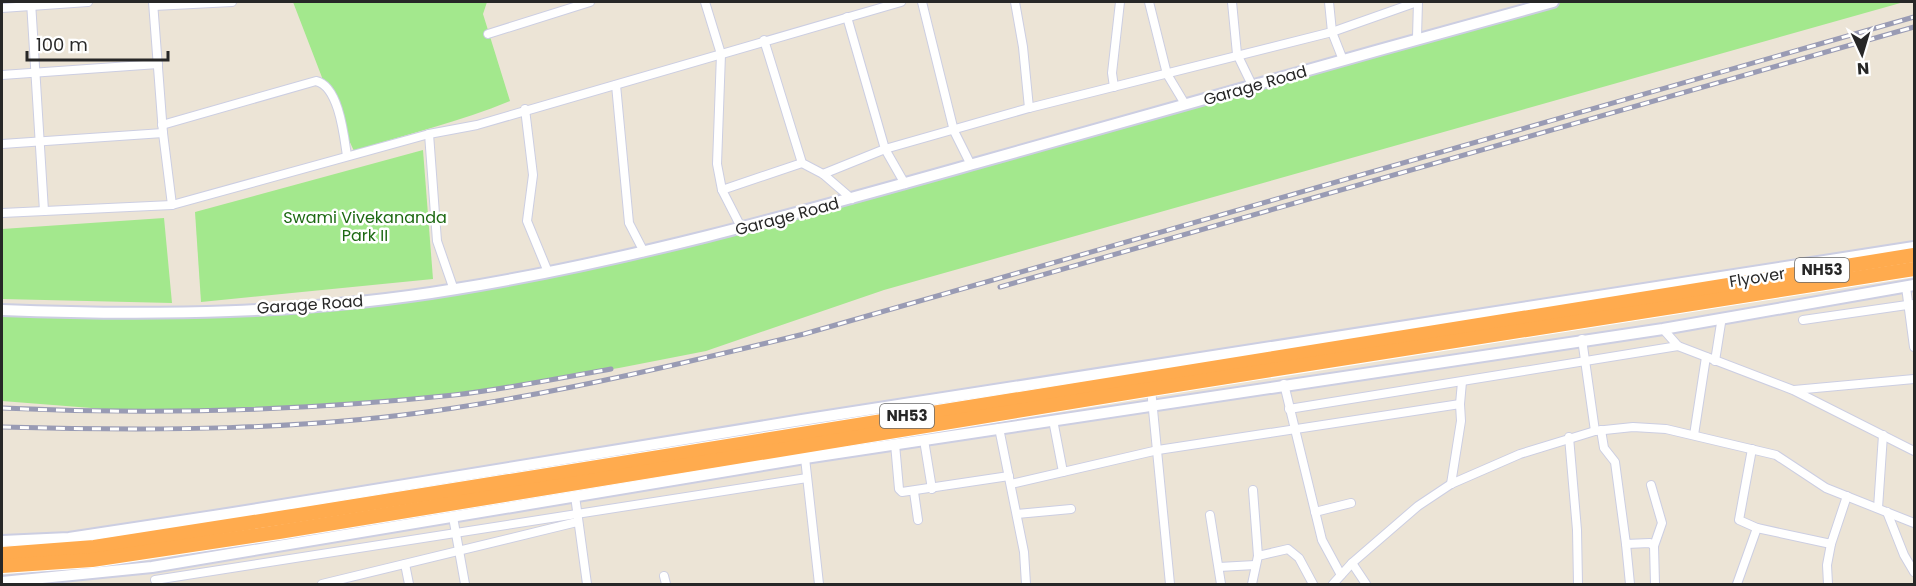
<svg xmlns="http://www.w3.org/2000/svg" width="1916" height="586" viewBox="0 0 1916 586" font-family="Poppins,sans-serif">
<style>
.green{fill:#a3e88d}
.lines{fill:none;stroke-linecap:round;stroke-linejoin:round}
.street-casing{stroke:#cccee2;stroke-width:10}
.secondary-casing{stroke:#cccee2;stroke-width:14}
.highway-casing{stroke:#fff;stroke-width:16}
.street{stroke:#fff;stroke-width:8}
.secondary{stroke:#fff;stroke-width:10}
.highway{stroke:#ffab4e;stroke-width:14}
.rail-casing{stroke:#999bb4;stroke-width:5}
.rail{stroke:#fff;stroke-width:3;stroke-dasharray:9;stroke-linecap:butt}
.labels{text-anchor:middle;stroke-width:5;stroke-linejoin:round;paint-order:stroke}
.shield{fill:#fff;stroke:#686868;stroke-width:1.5}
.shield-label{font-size:15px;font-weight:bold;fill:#272727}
.street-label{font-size:16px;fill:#272727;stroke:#fff}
.park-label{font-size:16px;fill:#1c6912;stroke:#fff}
</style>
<rect width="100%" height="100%" fill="#ece4d6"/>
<g class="green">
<path d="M 293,2 L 487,2 L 483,14 L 510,101 C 460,122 406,134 354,151 L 333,106 Z"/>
<path d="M 1553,2 L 1904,2 L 884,290 L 706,351 L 619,368 L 455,394 L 248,411 L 155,413 L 2,401 L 2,312 L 195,312 L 377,299 L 644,252 Z"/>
<path d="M 423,150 L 433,279 L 201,302 L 195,212 Z"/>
<path d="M 164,218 L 172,303 L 2,299 L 2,229 Z"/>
</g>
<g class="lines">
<g class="street-casing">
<g id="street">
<path d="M 31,2 L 44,211"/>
<path d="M 153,2 L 163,133 L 172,205"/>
<path d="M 705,2 L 721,54 L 717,164 L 722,190 L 742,229"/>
<path d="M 922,2 L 954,131 L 971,165"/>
<path d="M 1015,2 L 1023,47 L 1029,108"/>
<path d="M 1149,2 L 1167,74 L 1185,104"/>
<path d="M 1232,2 L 1237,54 L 1252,85"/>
<path d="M 1329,2 L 1332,32 L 1343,60"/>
<path d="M 154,6 L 232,2"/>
<path d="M 2,8 L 88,2"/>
<path d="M 847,17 L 885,149 L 905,184"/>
<path d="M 488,34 L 590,2"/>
<path d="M 1417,37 L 1418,2"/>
<path d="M 764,40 L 802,163 L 823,174 L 852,199"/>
<path d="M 2,75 L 158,64"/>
<path d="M 616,85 L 629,223 L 644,252"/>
<path d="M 1114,87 L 1112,73 L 1120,2"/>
<path d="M 525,109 L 533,175 L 527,221 L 548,272"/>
<path d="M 162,125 L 316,81 C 339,86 344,136 347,156"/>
<path d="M 429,134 L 437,241 L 454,290"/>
<path d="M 2,144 L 163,133"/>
<path d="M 823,174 L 885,149 L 1029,108 L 1332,32 L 1417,2"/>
<path d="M 722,190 L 802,163"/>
<path d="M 2,213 L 172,205 L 429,134 L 477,125 L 901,2"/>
<path d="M 1906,287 L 1914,347"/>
<path d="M 1803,320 L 1914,304"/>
<path d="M 1663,329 L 1678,346 L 1793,390 L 1914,451"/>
<path d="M 1582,339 L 1595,431"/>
<path d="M 1715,361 L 1721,323"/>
<path d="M 1284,384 L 1322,540 L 1341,575"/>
<path d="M 1151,389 L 1170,584"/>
<path d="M 1794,390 L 1914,379"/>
<path d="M 1460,404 L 1462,382"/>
<path d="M 1289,409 L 1678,346"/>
<path d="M 1053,420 L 1063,472"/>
<path d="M 999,428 L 1024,552 L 1026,584"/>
<path d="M 1601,430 L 1604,448 L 1615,462 L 1626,544 L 1650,543 L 1654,546 L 1655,584"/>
<path d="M 1694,435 L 1706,357"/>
<path d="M 1569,437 L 1577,530 L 1578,584"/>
<path d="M 924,440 L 932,489"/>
<path d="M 895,444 L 899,489 L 902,492 L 1009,476"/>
<path d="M 1752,449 L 1739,520 L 1757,528"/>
<path d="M 805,458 L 819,584"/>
<path d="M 1011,484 L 1158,450 L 1460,404 L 1461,421 L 1451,484"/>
<path d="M 1651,485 L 1662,523 L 1654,546"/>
<path d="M 1253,490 L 1258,556"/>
<path d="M 914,492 L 918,520"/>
<path d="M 575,496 L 587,584"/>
<path d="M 1878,508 L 1883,435"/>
<path d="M 1315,512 L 1351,503"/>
<path d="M 1887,512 L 1904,555 L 1914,572"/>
<path d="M 1017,514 L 1071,509"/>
<path d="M 1210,515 L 1221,584"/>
<path d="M 453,517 L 465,584"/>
<path d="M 1626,544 L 1630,584"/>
<path d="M 1352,563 L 1366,584"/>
<path d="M 405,564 L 409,584"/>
<path d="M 1219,567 L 1255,565"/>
<path d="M 664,576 L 666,584"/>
<path d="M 155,580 L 807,478"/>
<path d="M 322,584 L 577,522"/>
<path d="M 1252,584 L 1258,556 L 1288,549 L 1299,558 L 1313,584"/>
<path d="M 1333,584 L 1352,563 L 1418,506 L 1451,484 L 1520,454 L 1595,431 L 1633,427 L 1666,429 L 1776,455 L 1826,488 L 1914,523"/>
<path d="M 1737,584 L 1757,528 L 1831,544 L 1847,496"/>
<path d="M 1828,584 L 1827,565 L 1831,544"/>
</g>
</g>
<g class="secondary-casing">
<g id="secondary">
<path d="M 2,310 C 152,316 307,314 456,289 C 635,260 809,210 984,161 C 1173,108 1363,54 1553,2"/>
<path d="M 2,541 L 69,538 L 227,514 L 802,420 L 1914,247"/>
<path d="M 2,582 L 152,567 L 805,458 L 1663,329 L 1914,285"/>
</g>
</g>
<g class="highway-casing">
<g id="highway">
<path d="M 2,554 L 94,547 L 286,517 L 1914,255"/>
<path d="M 2,566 L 92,560 L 279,532 L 1151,389 L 1914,269"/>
</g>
</g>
<use href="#street" class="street"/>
<use href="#secondary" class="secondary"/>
<use href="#highway" class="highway"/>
<g class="rail-casing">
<g id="rail">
<path d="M 1000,287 L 1914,27"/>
<path d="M 2,408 C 153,415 303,411 454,395 C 506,389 559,378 611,369"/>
<path d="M 2,427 C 152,431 305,431 454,408 C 572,390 689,362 804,334 L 1914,17"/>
</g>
</g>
<use href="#rail" class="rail"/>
</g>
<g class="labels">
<g class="shield">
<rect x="1795" y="258" width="54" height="24" rx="4.5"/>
<rect x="880" y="404" width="54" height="24" rx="4.5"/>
</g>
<g class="shield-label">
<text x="1822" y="275">NH53</text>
<text x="907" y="421">NH53</text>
</g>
<g class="street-label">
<text transform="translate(1255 85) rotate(-16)" y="6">Garage Road</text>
<text transform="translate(787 216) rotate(-15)" y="6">Garage Road</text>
<text transform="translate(1757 277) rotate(-9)" y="6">Flyover</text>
<text transform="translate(310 304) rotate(-4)" y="6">Garage Road</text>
</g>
<g class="park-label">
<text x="365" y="223">Swami Vivekananda<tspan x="365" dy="18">Park II</tspan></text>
</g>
</g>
<rect width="1916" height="586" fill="none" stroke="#272727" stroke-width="6"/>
<g transform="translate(1862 54) rotate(176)" stroke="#ffffff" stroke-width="4.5" paint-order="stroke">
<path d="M0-4.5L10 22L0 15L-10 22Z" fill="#272727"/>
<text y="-9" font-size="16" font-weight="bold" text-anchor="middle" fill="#272727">N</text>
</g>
<path d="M27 51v9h141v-9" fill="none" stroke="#272727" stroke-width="3"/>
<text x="36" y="51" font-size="18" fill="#272727" stroke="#ffffff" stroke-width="4.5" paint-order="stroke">100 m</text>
</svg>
